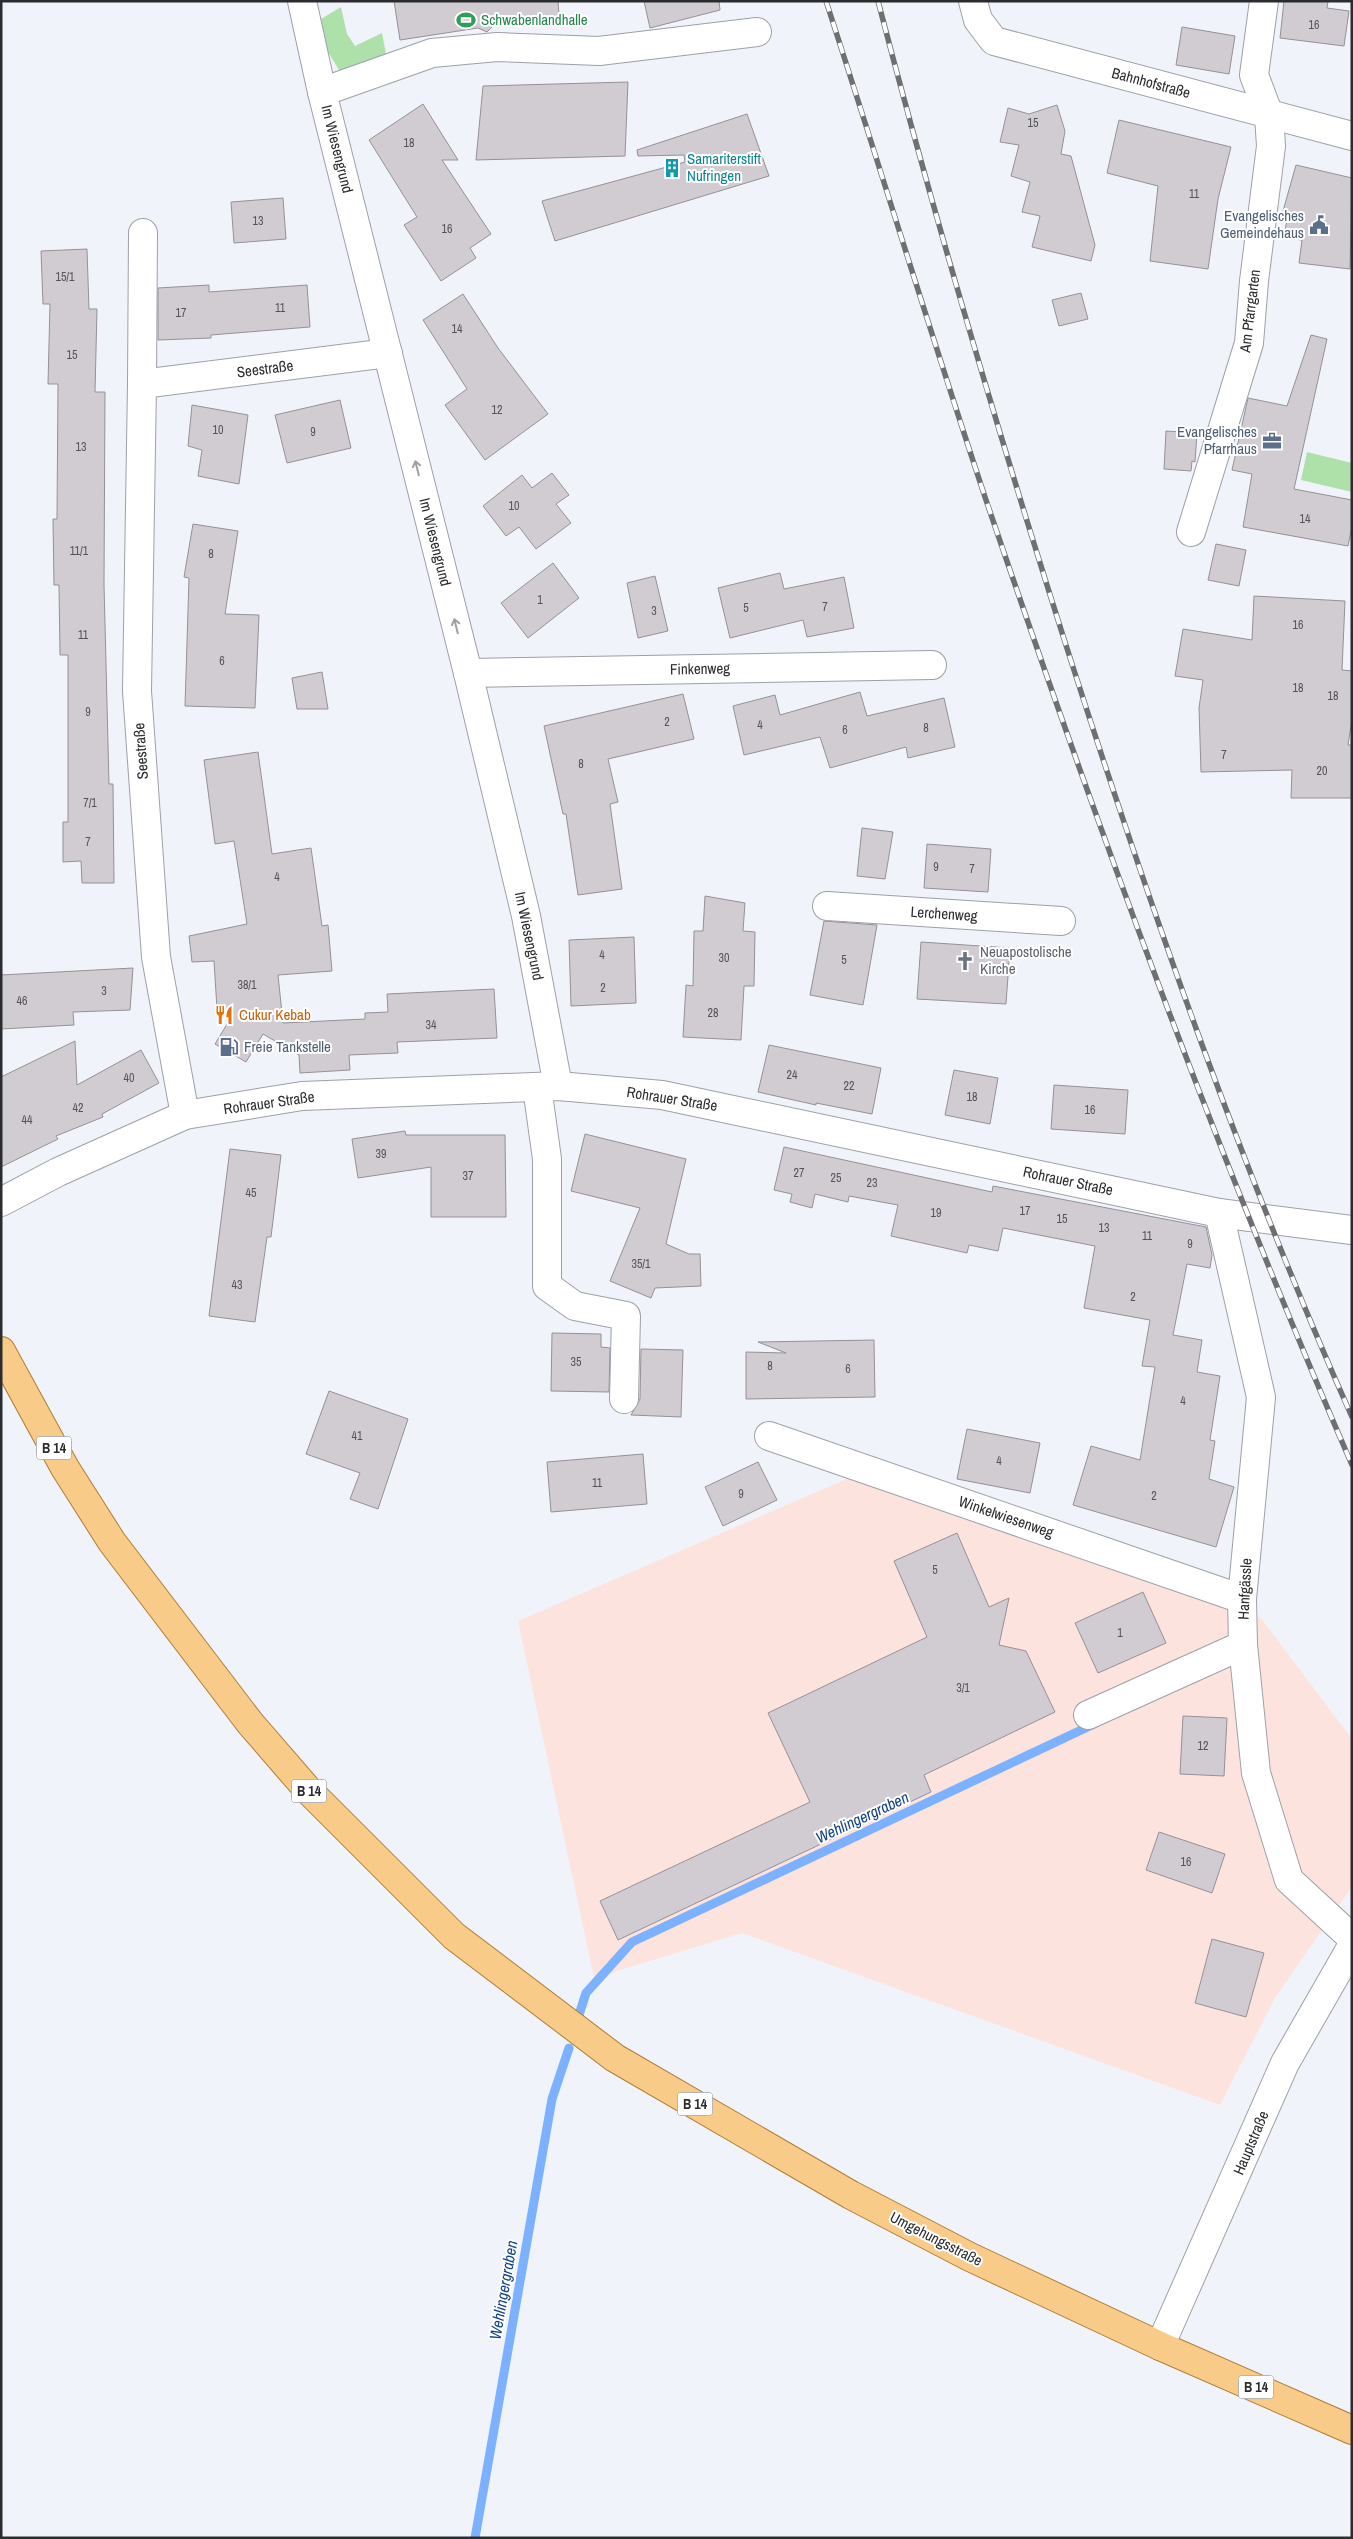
<svg xmlns="http://www.w3.org/2000/svg" width="1353" height="2539" viewBox="0 0 1353 2539" font-family="'Archivo Narrow',sans-serif">
<style>
.industrial{fill:#fde3de}
.green{fill:#aee0aa}
.lines{fill:none;stroke-linecap:round;stroke-linejoin:round}
.stream{stroke:#7cb1ff;stroke-width:9}
.building{fill:#d1ccd2;stroke:#969097}
.minor-casing{stroke:#9da0a7;stroke-width:30}
.major-casing{stroke:#ae7d35;stroke-width:30}
.minor{stroke:#fff;stroke-width:28}
.major{stroke:#f8cb88;stroke-width:28}
.rail-casing{stroke:#6d6f73;stroke-width:5.5}
.rail{stroke:#fff;stroke-width:4;stroke-dasharray:11;stroke-linecap:butt}
.oneway{stroke:#a0a0a1}
.labels{text-anchor:middle;stroke-width:4;stroke-linejoin:round;paint-order:stroke}
.number-label{font-size:12px;fill:#545458}
.shield{fill:#fff;stroke:#6b6b6d;stroke-width:1}
.shield-label{font-size:14px;font-weight:bold;fill:#2b2c2f}
.leisure-label{font-size:15px;fill:#27864d;stroke:#fff;text-anchor:start}
.street-label{font-size:15px;fill:#2b2c2f;stroke:#fff}
.culture-label{font-size:15px;fill:#0d838f;stroke:#fff;text-anchor:start}
.service-label{font-size:15px;fill:#4e5e75;stroke:#fff;text-anchor:end}
.worship-label{font-size:15px;fill:#5b616d;stroke:#fff;text-anchor:start}
.food-label{font-size:15px;fill:#c56008;stroke:#fff;text-anchor:start}
.water-label{font-size:16px;font-style:italic;fill:#124386;stroke:#fff}
</style>
<rect width="100%" height="100%" fill="#f1f3fb"/>
<path class="industrial" d="M 856,1475 L 1261,1618 L 1352,1739 L 1352,1887 L 1275,1998 L 1220,2105 L 742,1933 L 594,1978 L 518,1621 Z"/>
<g class="green">
<path d="M 341,7 L 347,34 L 355,46 L 382,33 L 386,54 L 352,70 L 339,70 L 328,52 L 321,19 Z"/>
<path d="M 1307,452 L 1352,463 L 1352,492 L 1301,480 Z"/>
</g>
<g class="lines">
<g class="stream">
<path d="M 577,2021 L 586,1993 L 632,1942 L 1094,1724"/>
<path d="M 475,2538 L 552,2099 L 569,2048"/>
</g>
</g>
<g class="building">
<path d="M 394,1 L 558,1 L 559,16 L 494,25 L 487,32 L 478,28 L 400,40 Z"/>
<path d="M 644,1 L 719,1 L 720,10 L 650,28 Z"/>
<path d="M 1284,1 L 1328,1 L 1327,8 L 1349,11 L 1344,46 L 1280,38 Z"/>
<path d="M 1182,27 L 1235,36 L 1229,74 L 1176,65 Z"/>
<path d="M 628,82 L 625,156 L 476,160 L 483,86 Z"/>
<path d="M 423,104 L 458,160 L 442,160 L 491,234 L 470,248 L 476,258 L 441,281 L 404,225 L 417,217 L 369,140 Z"/>
<path d="M 1057,105 L 1065,131 L 1061,154 L 1071,156 L 1095,245 L 1091,261 L 1032,247 L 1040,216 L 1022,212 L 1030,182 L 1011,176 L 1019,145 L 1000,142 L 1008,108 L 1029,114 Z"/>
<path d="M 747,114 L 769,176 L 555,241 L 542,201 L 685,162 L 684,155 L 638,156 L 637,150 Z"/>
<path d="M 1119,120 L 1231,147 L 1218,199 L 1208,269 L 1150,261 L 1158,186 L 1107,173 Z"/>
<path d="M 1296,165 L 1352,178 L 1350,269 L 1299,263 L 1302,240 L 1284,238 L 1288,212 L 1283,211 Z"/>
<path d="M 283,198 L 286,239 L 234,243 L 231,202 Z"/>
<path d="M 87,249 L 89,309 L 97,309 L 95,392 L 105,392 L 104,584 L 109,784 L 113,784 L 114,883 L 82,883 L 81,861 L 63,862 L 63,822 L 68,822 L 68,655 L 60,655 L 59,585 L 54,585 L 53,519 L 57,519 L 58,384 L 48,384 L 50,304 L 43,304 L 41,251 Z"/>
<path d="M 209,285 L 209,292 L 307,285 L 310,327 L 211,335 L 211,338 L 158,340 L 158,288 Z"/>
<path d="M 1081,293 L 1088,319 L 1059,326 L 1052,300 Z"/>
<path d="M 463,294 L 498,348 L 548,414 L 485,460 L 445,405 L 467,389 L 423,320 Z"/>
<path d="M 1311,335 L 1327,339 L 1294,489 L 1352,500 L 1352,526 L 1348,546 L 1243,527 L 1252,474 L 1232,470 L 1248,398 L 1287,406 Z"/>
<path d="M 340,400 L 351,448 L 287,463 L 275,415 Z"/>
<path d="M 192,405 L 248,415 L 239,484 L 198,476 L 202,450 L 188,446 Z"/>
<path d="M 1166,431 L 1197,433 L 1195,462 L 1192,461 L 1191,471 L 1164,469 Z"/>
<path d="M 552,473 L 569,495 L 556,504 L 571,523 L 536,549 L 519,527 L 506,536 L 483,506 L 522,475 L 532,488 Z"/>
<path d="M 193,524 L 238,531 L 225,614 L 259,615 L 255,708 L 185,706 L 189,578 L 184,577 Z"/>
<path d="M 1216,544 L 1246,550 L 1239,586 L 1208,580 Z"/>
<path d="M 553,563 L 579,598 L 528,638 L 501,603 Z"/>
<path d="M 780,573 L 784,589 L 844,577 L 854,628 L 807,637 L 803,620 L 730,638 L 718,588 Z"/>
<path d="M 655,576 L 668,631 L 638,638 L 627,583 Z"/>
<path d="M 1254,596 L 1345,601 L 1342,670 L 1352,671 L 1352,719 L 1348,745 L 1352,745 L 1352,798 L 1291,798 L 1292,770 L 1201,772 L 1199,708 L 1203,680 L 1175,676 L 1183,629 L 1252,640 Z"/>
<path d="M 322,672 L 328,709 L 297,709 L 292,678 Z"/>
<path d="M 860,692 L 867,716 L 944,698 L 955,747 L 908,758 L 906,747 L 830,768 L 820,737 L 744,755 L 733,706 L 775,695 L 780,715 Z"/>
<path d="M 683,694 L 694,739 L 608,759 L 618,802 L 610,804 L 622,889 L 578,895 L 566,814 L 563,814 L 544,726 Z"/>
<path d="M 258,752 L 272,854 L 311,848 L 322,926 L 328,925 L 332,971 L 278,975 L 283,1023 L 365,1019 L 365,1013 L 388,1012 L 387,994 L 494,989 L 497,1038 L 397,1042 L 398,1053 L 349,1055 L 350,1070 L 300,1073 L 299,1055 L 263,1034 L 246,1062 L 215,1044 L 232,1016 L 217,1009 L 214,961 L 192,962 L 189,936 L 247,924 L 234,841 L 215,844 L 204,760 Z"/>
<path d="M 862,828 L 893,832 L 885,879 L 857,876 Z"/>
<path d="M 927,844 L 991,849 L 988,892 L 924,888 Z"/>
<path d="M 705,896 L 745,903 L 743,931 L 755,932 L 754,986 L 744,986 L 741,1040 L 683,1037 L 686,985 L 693,986 L 694,931 L 703,931 Z"/>
<path d="M 824,921 L 877,925 L 863,1005 L 810,995 Z"/>
<path d="M 634,937 L 636,1003 L 571,1006 L 569,940 Z"/>
<path d="M 921,942 L 1010,948 L 1006,1004 L 917,999 Z"/>
<path d="M 133,968 L 130,1010 L 73,1012 L 74,1025 L 1,1029 L 1,975 Z"/>
<path d="M 75,1041 L 77,1085 L 141,1050 L 159,1083 L 102,1114 L 103,1117 L 56,1136 L 58,1139 L 1,1167 L 1,1077 Z"/>
<path d="M 769,1045 L 881,1068 L 872,1114 L 816,1103 L 816,1105 L 758,1092 Z"/>
<path d="M 954,1070 L 998,1078 L 990,1124 L 945,1115 Z"/>
<path d="M 1054,1085 L 1128,1090 L 1125,1134 L 1051,1129 Z"/>
<path d="M 405,1131 L 406,1135 L 505,1135 L 506,1217 L 431,1217 L 431,1167 L 358,1178 L 352,1139 Z"/>
<path d="M 585,1134 L 686,1159 L 666,1244 L 689,1254 L 700,1254 L 701,1286 L 655,1288 L 651,1298 L 610,1281 L 640,1208 L 571,1191 Z"/>
<path d="M 784,1147 L 992,1192 L 993,1186 L 1206,1227 L 1212,1255 L 1210,1268 L 1187,1264 L 1173,1335 L 1202,1340 L 1197,1372 L 1220,1376 L 1210,1440 L 1215,1441 L 1209,1479 L 1234,1487 L 1216,1547 L 1073,1505 L 1091,1446 L 1140,1460 L 1155,1367 L 1142,1366 L 1150,1320 L 1084,1308 L 1095,1246 L 1003,1228 L 998,1251 L 969,1245 L 967,1253 L 891,1236 L 898,1205 L 849,1196 L 848,1202 L 815,1194 L 812,1208 L 790,1202 L 792,1194 L 774,1190 Z"/>
<path d="M 230,1149 L 281,1155 L 271,1237 L 267,1237 L 255,1322 L 209,1316 Z"/>
<path d="M 552,1333 L 601,1334 L 601,1347 L 610,1348 L 609,1392 L 551,1391 Z"/>
<path d="M 874,1340 L 875,1397 L 746,1399 L 746,1352 L 786,1353 L 758,1342 Z"/>
<path d="M 641,1349 L 683,1350 L 681,1417 L 631,1415 L 640,1399 Z"/>
<path d="M 329,1391 L 408,1419 L 378,1509 L 350,1499 L 360,1473 L 306,1454 Z"/>
<path d="M 967,1429 L 1040,1443 L 1030,1493 L 957,1479 Z"/>
<path d="M 643,1454 L 647,1504 L 551,1512 L 547,1462 Z"/>
<path d="M 758,1462 L 777,1500 L 723,1526 L 705,1487 Z"/>
<path d="M 957,1533 L 989,1607 L 1009,1598 L 999,1645 L 1026,1651 L 1055,1712 L 924,1775 L 931,1792 L 618,1940 L 600,1901 L 810,1802 L 768,1713 L 927,1637 L 894,1561 Z"/>
<path d="M 1143,1592 L 1166,1643 L 1098,1673 L 1075,1623 Z"/>
<path d="M 1183,1716 L 1227,1718 L 1224,1776 L 1180,1774 Z"/>
<path d="M 1159,1832 L 1225,1854 L 1212,1893 L 1146,1870 Z"/>
<path d="M 1212,1939 L 1264,1953 L 1246,2017 L 1195,2003 Z"/>
</g>
<g class="lines">
<g class="minor-casing">
<g id="minor">
<path d="M 302,1 L 322,92 L 468,673 L 526,916 L 558,1086"/>
<path d="M 973,1 L 978,20 L 994,41 L 1352,136"/>
<path d="M 322,92 L 432,53 L 497,47 L 599,51 L 757,32"/>
<path d="M 142,384 L 143,233"/>
<path d="M 1191,532 L 1249,343 L 1254,281 L 1271,146 L 1269,115 L 1254,75 L 1264,1"/>
<path d="M 468,673 L 932,665"/>
<path d="M 827,906 L 1061,921"/>
<path d="M 537,1087 L 547,1159 L 547,1286 L 575,1306 L 626,1316 L 624,1399"/>
<path d="M 185,1115 L 156,957 L 137,691 L 142,384 L 388,353"/>
<path d="M 1,1202 L 58,1172 L 185,1115 L 302,1096 L 558,1086 L 662,1095 L 1219,1213 L 1352,1230"/>
<path d="M 1219,1213 L 1261,1397 L 1242,1599 L 1243,1645 L 1256,1773 L 1289,1880 L 1352,1938"/>
<path d="M 769,1436 L 1242,1599"/>
<path d="M 1088,1715 L 1243,1645"/>
<path d="M 1160,2346 L 1285,2063 L 1352,1946"/>
</g>
</g>
<g class="major-casing">
<path id="major" d="M 1,1351 L 65,1468 L 112,1542 L 250,1723 L 308,1790 L 454,1936 L 615,2058 L 851,2195 L 970,2257 L 1160,2346 L 1352,2430"/>
</g>
<use href="#minor" class="minor"/>
<use href="#major" class="major"/>
<g class="rail-casing">
<g id="rail">
<path d="M 826,1 C 880,167 931,335 986,500 C 1097,826 1215,1149 1352,1465"/>
<path d="M 878,1 C 936,224 1002,445 1072,664 C 1154,919 1243,1172 1352,1417"/>
</g>
</g>
<use href="#rail" class="rail"/>
</g>
<defs><path id="oneway-shaft" d="M-6 0H5M1.5-3L5.5 0L1.5 3" fill="none" stroke-width="1.6" stroke-linecap="round" stroke-linejoin="round" transform="scale(1.25)"/></defs>
<g class="oneway">
<use href="#oneway-shaft" transform="translate(417 468) rotate(-104)"/>
<use href="#oneway-shaft" transform="translate(456 626) rotate(-104)"/>
</g>
<defs>
<g id="stadium-bare" transform="scale(1.5)"><path d="M0-5a6.5 5 0 1 0 0 10a6.5 5 0 1 0 0-10ZM-3.5-1.8h7v3.6h-7Z" fill="#2e9e5b" stroke="#fff" stroke-width="2.5" paint-order="stroke"/></g>
<g id="building-bare" transform="scale(1.5)"><path d="M-4-6H4V6H1V3H-1V6H-4ZM-2.5-4.3h1.7v1.8h-1.7ZM.8-4.3h1.7v1.8H.8ZM-2.5-1h1.7V.8h-1.7ZM.8-1h1.7V.8H.8Z" fill="#0f9aa8" stroke="#fff" stroke-width="2.5" paint-order="stroke"/></g>
<g id="civic-bare" transform="scale(1.5)"><path d="M-.6-6.5H3V-4.5H.6V-3L4-1V1h2V6H-6V1h2V-1L-.6-3ZM-1.2 2.5V6h2.4V2.5Z" fill="#5c6f8a" stroke="#fff" stroke-width="2.5" paint-order="stroke"/></g>
<g id="office-bare" transform="scale(1.5)"><path d="M-6-3h4V-5.5h4V-3h4V5H-6ZM-1-4.5V-3h2v-1.5ZM-6 0V1H6V0Z" fill="#5c6f8a" stroke="#fff" stroke-width="2.5" paint-order="stroke"/></g>
<g id="church-bare" transform="scale(1.5)"><path d="M-1.2-6h2.4v3.5h3.3v2.4h-3.3V6h-2.4V-.1h-3.3v-2.4h3.3Z" fill="#6b7280" stroke="#fff" stroke-width="2.5" paint-order="stroke"/></g>
<g id="restaurant-bare" transform="scale(1.5)"><path d="M-5-6h1v4h1v-4h1v4h1v-4h1v5L-1.5 .5V6h-2V.5L-5-1ZM5-6V6H3V1.5H1.5Q1.5-4 5-6Z" fill="#e8710a" stroke="#fff" stroke-width="2.5" paint-order="stroke"/></g>
<g id="fuel-bare" transform="scale(1.5)"><path d="M-5.5-6h7V0h2V4h1.3V-2.5L3-4.5l.8-.8L6-3V5H2.5V1h-1V6h-7ZM-4.2-4.7v3.2H.2V-4.7Z" fill="#5c6f8a" stroke="#fff" stroke-width="2.5" paint-order="stroke"/></g>
</defs>
<g fill-rule="evenodd">
<use href="#stadium-bare" x="466" y="20"/>
<use href="#building-bare" x="672" y="168"/>
<use href="#civic-bare" x="1319" y="225"/>
<use href="#office-bare" x="1272" y="441"/>
<use href="#church-bare" x="965" y="961"/>
<use href="#restaurant-bare" x="224" y="1015"/>
<use href="#fuel-bare" x="229" y="1047"/>
</g>
<g class="labels">
<g class="number-label">
<text x="1314" y="29">16</text>
<text x="1033" y="127">15</text>
<text x="409" y="147">18</text>
<text x="1194" y="198">11</text>
<text x="258" y="225">13</text>
<text x="447" y="233">16</text>
<text x="65" y="281">15/1</text>
<text x="280" y="312">11</text>
<text x="181" y="317">17</text>
<text x="457" y="333">14</text>
<text x="72" y="359">15</text>
<text x="497" y="414">12</text>
<text x="218" y="434">10</text>
<text x="313" y="436">9</text>
<text x="81" y="451">13</text>
<text x="514" y="510">10</text>
<text x="1305" y="523">14</text>
<text x="79" y="555">11/1</text>
<text x="211" y="558">8</text>
<text x="540" y="604">1</text>
<text x="825" y="611">7</text>
<text x="746" y="612">5</text>
<text x="654" y="615">3</text>
<text x="1298" y="629">16</text>
<text x="83" y="639">11</text>
<text x="222" y="665">6</text>
<text x="1298" y="692">18</text>
<text x="1333" y="700">18</text>
<text x="88" y="716">9</text>
<text x="667" y="726">2</text>
<text x="760" y="729">4</text>
<text x="926" y="732">8</text>
<text x="845" y="734">6</text>
<text x="1224" y="759">7</text>
<text x="581" y="768">8</text>
<text x="1322" y="775">20</text>
<text x="90" y="807">7/1</text>
<text x="88" y="846">7</text>
<text x="936" y="871">9</text>
<text x="972" y="873">7</text>
<text x="277" y="881">4</text>
<text x="602" y="959">4</text>
<text x="724" y="962">30</text>
<text x="844" y="964">5</text>
<text x="247" y="989">38/1</text>
<text x="603" y="992">2</text>
<text x="104" y="995">3</text>
<text x="22" y="1005">46</text>
<text x="713" y="1017">28</text>
<text x="431" y="1029">34</text>
<text x="792" y="1079">24</text>
<text x="129" y="1082">40</text>
<text x="849" y="1090">22</text>
<text x="972" y="1101">18</text>
<text x="78" y="1112">42</text>
<text x="1090" y="1114">16</text>
<text x="27" y="1124">44</text>
<text x="381" y="1158">39</text>
<text x="799" y="1177">27</text>
<text x="468" y="1180">37</text>
<text x="836" y="1182">25</text>
<text x="872" y="1187">23</text>
<text x="251" y="1197">45</text>
<text x="1025" y="1215">17</text>
<text x="936" y="1217">19</text>
<text x="1062" y="1223">15</text>
<text x="1104" y="1232">13</text>
<text x="1147" y="1240">11</text>
<text x="1190" y="1248">9</text>
<text x="641" y="1268">35/1</text>
<text x="237" y="1289">43</text>
<text x="1133" y="1301">2</text>
<text x="576" y="1366">35</text>
<text x="770" y="1370">8</text>
<text x="848" y="1373">6</text>
<text x="1183" y="1405">4</text>
<text x="357" y="1440">41</text>
<text x="999" y="1465">4</text>
<text x="597" y="1487">11</text>
<text x="741" y="1498">9</text>
<text x="1154" y="1500">2</text>
<text x="935" y="1574">5</text>
<text x="1120" y="1637">1</text>
<text x="963" y="1692">3/1</text>
<text x="1203" y="1750">12</text>
<text x="1186" y="1866">16</text>
</g>
<g class="shield">
<rect x="36.5" y="1436.5" width="35" height="23" rx="4"/>
<rect x="291.5" y="1779.5" width="35" height="23" rx="4"/>
<rect x="677.5" y="2092.5" width="35" height="23" rx="4"/>
<rect x="1238.5" y="2375.5" width="35" height="23" rx="4"/>
</g>
<g class="shield-label">
<text x="54" y="1453">B 14</text>
<text x="309" y="1796">B 14</text>
<text x="695" y="2109">B 14</text>
<text x="1256" y="2392">B 14</text>
</g>
<g class="leisure-label">
<text x="481" y="25">Schwabenlandhalle</text>
</g>
<g class="street-label">
<text transform="translate(1151 83) rotate(15)" y="5">Bahnhofstraße</text>
<text transform="translate(337 149) rotate(76)" y="5">Im Wiesengrund</text>
<text transform="translate(1250 311) rotate(-83)" y="5">Am Pfarrgarten</text>
<text transform="translate(265 369) rotate(-7)" y="5">Seestraße</text>
<text transform="translate(435 542) rotate(76)" y="5">Im Wiesengrund</text>
<text transform="translate(700 669) rotate(-1)" y="5">Finkenweg</text>
<text transform="translate(141 751) rotate(-94)" y="5">Seestraße</text>
<text transform="translate(944 914) rotate(4)" y="5">Lerchenweg</text>
<text transform="translate(529 936) rotate(78)" y="5">Im Wiesengrund</text>
<text transform="translate(672 1099) rotate(9)" y="5">Rohrauer Straße</text>
<text transform="translate(269 1103) rotate(-8)" y="5">Rohrauer Straße</text>
<text transform="translate(1068 1181) rotate(12)" y="5">Rohrauer Straße</text>
<text transform="translate(1006 1517) rotate(19)" y="5">Winkelwiesenweg</text>
<text transform="translate(1245 1589) rotate(-87)" y="5">Hanfgässle</text>
<text transform="translate(1251 2143) rotate(-67)" y="5">Hauptstraße</text>
<text transform="translate(936 2239) rotate(27)" y="5">Umgehungsstraße</text>
</g>
<g class="culture-label">
<text x="687" y="164">Samariterstift<tspan x="687" dy="17">Nufringen</tspan></text>
</g>
<g class="service-label">
<text x="1304" y="221">Evangelisches<tspan x="1304" dy="17">Gemeindehaus</tspan></text>
<text x="1257" y="437">Evangelisches<tspan x="1257" dy="17">Pfarrhaus</tspan></text>
<text x="244" y="1052" text-anchor="start">Freie Tankstelle</text>
</g>
<g class="worship-label">
<text x="980" y="957">Neuapostolische<tspan x="980" dy="17">Kirche</tspan></text>
</g>
<g class="food-label">
<text x="239" y="1020">Cukur Kebab</text>
</g>
<g class="water-label">
<text transform="translate(862 1817) rotate(-25)" y="6">Wehlingergraben</text>
<text transform="translate(503 2290) rotate(-80)" y="6">Wehlingergraben</text>
</g>
</g>
<rect width="1353" height="2539" fill="none" stroke="#2b2c2f" stroke-width="5"/>
</svg>
